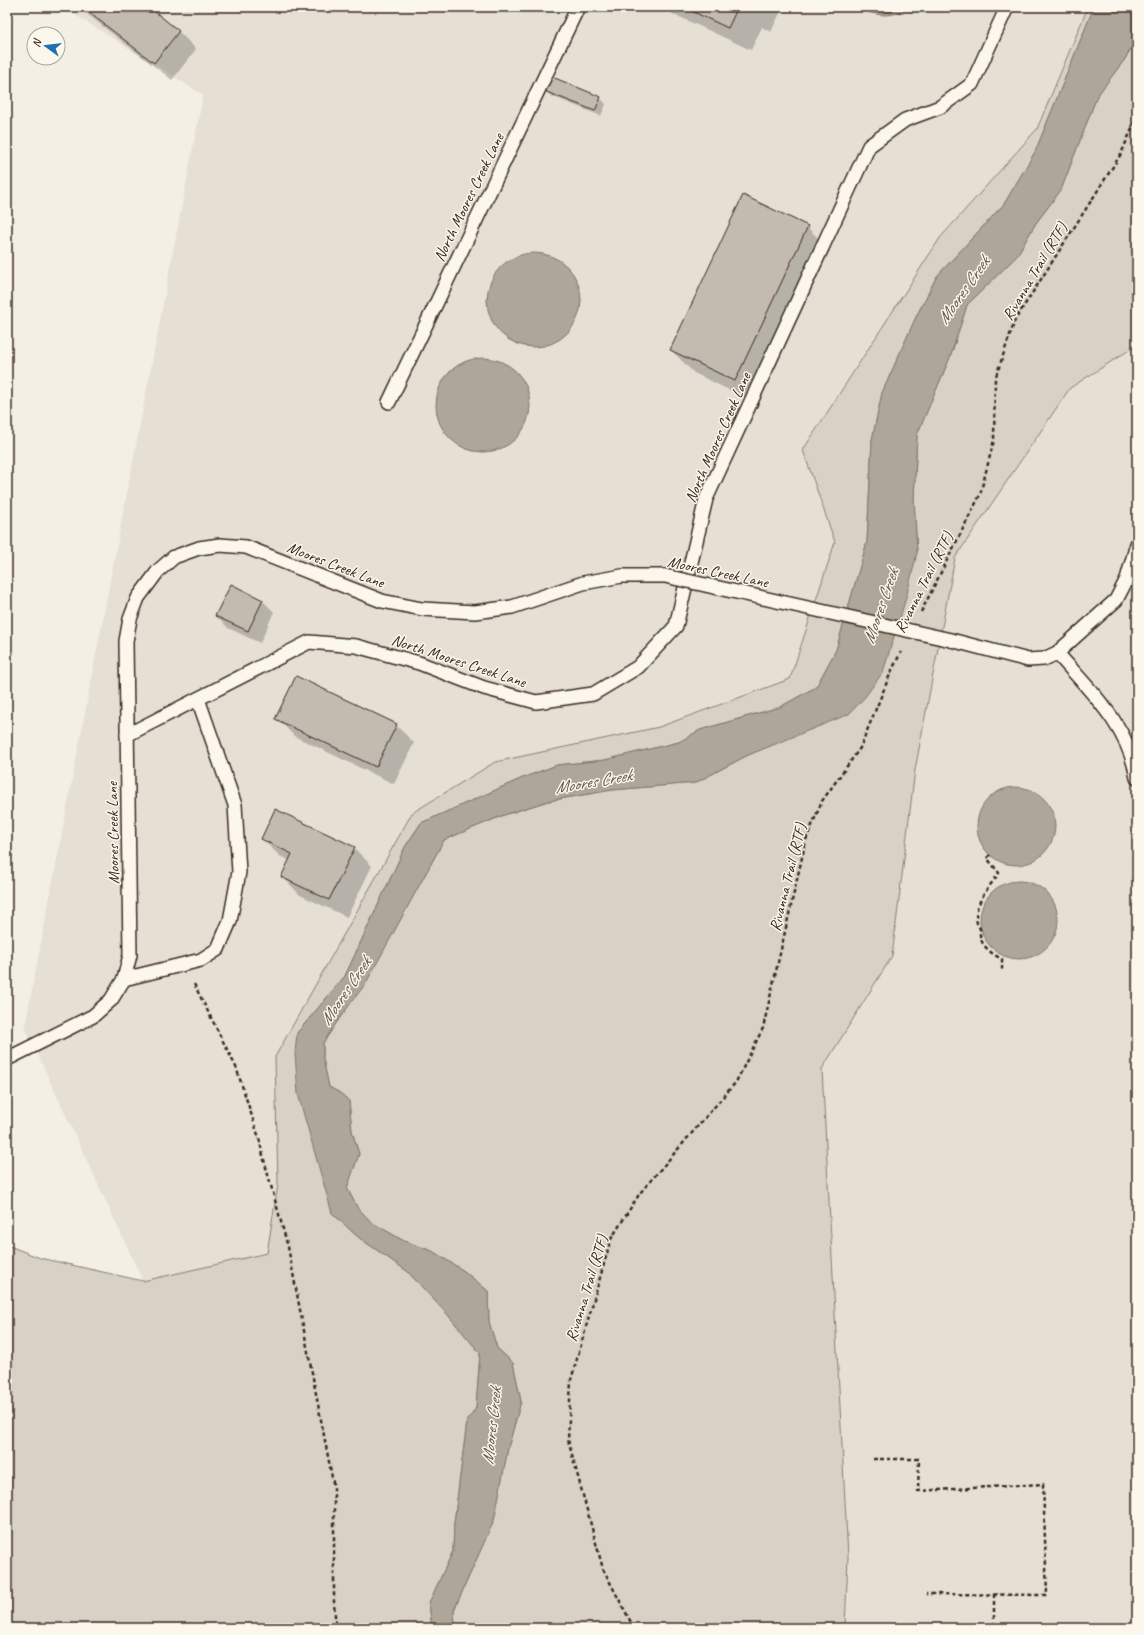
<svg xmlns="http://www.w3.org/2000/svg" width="1144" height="1635" viewBox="0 0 1144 1635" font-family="Caveat,sans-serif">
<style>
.built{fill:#e5dfd4}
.green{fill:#d8d1c6;stroke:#8a7e72}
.water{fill:#afa69a;stroke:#817468}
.shadow{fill:#0003}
.building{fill:#c3bbb0;stroke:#3b2a1e}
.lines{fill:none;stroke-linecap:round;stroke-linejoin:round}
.lane-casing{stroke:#3b2a1e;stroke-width:16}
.path{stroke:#3b2a1e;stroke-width:2.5;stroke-dasharray:4 3;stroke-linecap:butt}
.lane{stroke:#fbf7ec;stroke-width:13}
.lane-bridge-casing{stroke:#3b2a1e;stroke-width:16;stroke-linecap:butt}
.lane-bridge{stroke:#fbf7ec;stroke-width:13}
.labels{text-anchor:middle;stroke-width:3;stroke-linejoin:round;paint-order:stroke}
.street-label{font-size:16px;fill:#3b2a1e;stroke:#fbf7ec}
.water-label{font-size:17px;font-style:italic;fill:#645549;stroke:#fbf7ec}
</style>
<rect width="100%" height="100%" fill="#f3efe4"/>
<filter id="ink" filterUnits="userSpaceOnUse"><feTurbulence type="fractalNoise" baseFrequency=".025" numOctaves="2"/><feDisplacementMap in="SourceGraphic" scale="8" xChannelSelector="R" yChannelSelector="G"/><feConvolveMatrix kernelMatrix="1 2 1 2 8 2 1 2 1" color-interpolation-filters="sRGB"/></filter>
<g filter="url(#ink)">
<g class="built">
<path d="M 63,7 L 1088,7 L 1037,129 L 940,238 L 803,450 L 835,542 L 790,679 L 659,727 L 275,1057 L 278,1184 L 268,1253 L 143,1281 L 25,1027 L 203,95 Z"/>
<path d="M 1137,345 L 1137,1628 L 845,1628 L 848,1556 L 822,1069 L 892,956 L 915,770 L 955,558 L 1070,388 Z"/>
</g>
<g class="green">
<path d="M 1088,7 L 1094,7 L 1035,152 L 1004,204 L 937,276 L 916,317 L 882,393 L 872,440 L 867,542 L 836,650 L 816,687 L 780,707 L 700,730 L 679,742 L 605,760 L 557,765 L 525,777 L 421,823 L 405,847 L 345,976 L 297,1033 L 332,1213 L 358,1237 L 407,1271 L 448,1315 L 480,1353 L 476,1408 L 467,1422 L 454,1523 L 453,1551 L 429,1603 L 432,1628 L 7,1628 L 7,1245 L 40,1258 L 143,1281 L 267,1253 L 278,1184 L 275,1057 L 412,813 L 495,762 L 659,727 L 790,679 L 835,542 L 803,450 L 940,238 L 1037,129 Z"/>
<path d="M 1137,37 L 1137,345 L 1070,388 L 955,558 L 915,770 L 892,956 L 822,1069 L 848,1557 L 845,1628 L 455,1628 L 454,1610 L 494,1520 L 508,1448 L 521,1401 L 513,1363 L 497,1348 L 489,1322 L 488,1291 L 464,1271 L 432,1251 L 404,1241 L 371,1222 L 357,1207 L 347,1188 L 359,1154 L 352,1131 L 349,1101 L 340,1093 L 329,1087 L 323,1059 L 323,1043 L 339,1019 L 366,982 L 444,840 L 504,815 L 548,801 L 612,790 L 695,783 L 746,756 L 788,738 L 917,553 L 914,499 L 917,435 L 951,355 L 967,305 L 1016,257 L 1036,223 L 1061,190 L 1097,96 L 1125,59 Z"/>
</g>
<g class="water">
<path d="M 857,7 L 909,7 C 893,19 874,16 857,7 Z"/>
<path d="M 1094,7 L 1137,7 L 1137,37 L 1125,59 L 1097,96 L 1061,190 L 1036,223 L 1016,257 L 967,305 L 951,355 L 917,435 L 914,499 L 917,553 L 906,598 L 883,672 L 865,697 L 849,714 L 746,756 L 695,783 L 612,790 L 548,801 L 504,815 L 444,840 L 366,983 L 339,1019 L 323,1043 L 323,1059 L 329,1087 L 340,1093 L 349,1101 L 352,1131 L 359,1154 L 347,1188 L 357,1207 L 371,1222 L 404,1241 L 432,1251 L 464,1271 L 488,1291 L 489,1322 L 497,1348 L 513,1363 L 521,1401 L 508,1448 L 494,1520 L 454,1610 L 455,1628 L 432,1628 L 429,1603 L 453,1551 L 454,1523 L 467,1422 L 476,1408 L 480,1353 L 448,1315 L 407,1271 L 358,1237 L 332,1213 L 298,1094 L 295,1053 L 297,1033 L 345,976 L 405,847 L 421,823 L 525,777 L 557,765 L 605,760 L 679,742 L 700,730 L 780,707 L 816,687 L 836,650 L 867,542 L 872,440 L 882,393 L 916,317 L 937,276 L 1004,204 L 1035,152 Z"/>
<circle cx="534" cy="300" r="47"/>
<circle cx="483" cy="405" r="47"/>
<circle cx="1016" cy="826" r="39"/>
<circle cx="1019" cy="920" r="39"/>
</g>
<g class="shadow">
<path d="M 78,7 L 147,7 L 178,31 L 196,49 L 172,80 Z"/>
<path d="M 658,7 L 783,7 L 771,32 L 762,27 L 751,50 Z"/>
<path d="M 545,90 L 600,98 L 606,104 L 601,116 L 551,96 Z"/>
<path d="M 807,227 L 830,250 L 758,404 L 694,373 L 671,350 Z"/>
<path d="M 262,600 L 274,612 L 260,643 L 228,628 L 217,616 Z"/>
<path d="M 277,718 L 396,725 L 414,743 L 394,784 L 294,736 Z"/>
<path d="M 262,839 L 354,848 L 372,866 L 347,917 L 300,895 L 283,877 L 290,861 L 280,856 Z"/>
</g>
<g class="building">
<path d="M 82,7 L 149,7 L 179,31 L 154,63 Z"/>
<path d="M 683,7 L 738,7 L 728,28 Z"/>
<path d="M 550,76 L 601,97 L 595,111 L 544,91 Z"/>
<path d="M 743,195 L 808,226 L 735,381 L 670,350 Z"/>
<path d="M 231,584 L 263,600 L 248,631 L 215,616 Z"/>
<path d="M 296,676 L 397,724 L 376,767 L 275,719 Z"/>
<path d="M 275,809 L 355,847 L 329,900 L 281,877 L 292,854 L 261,839 Z"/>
</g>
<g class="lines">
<g class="lane-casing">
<g id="lane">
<path d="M 389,402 L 578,7"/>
<path d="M 951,640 L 1028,660 L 1044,659 L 1057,653 L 1116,600 L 1127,579 L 1137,544"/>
<path d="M 1057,653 C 1090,691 1129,726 1137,778"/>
<path d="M 127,735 L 309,642 L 356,646 L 419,663 L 484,688 L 536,702 L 593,694 L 638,667 L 676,626 L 706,499 L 869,146 L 905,120 L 940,107 L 972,84 L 1007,7"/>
<path d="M 124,979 L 201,960 L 218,949 L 230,921 L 239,872 L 235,805 L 198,699"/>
<path d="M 7,1059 L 93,1016 L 111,1000 L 124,979 L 130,955 L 126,641 L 130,619 L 138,598 L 158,571 L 174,557 L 199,548 L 220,545 L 246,547 L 382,601 L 422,609 L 475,612 L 512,607 L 583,583 L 622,576 L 665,576"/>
</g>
</g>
<g class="path">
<path d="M 921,612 L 980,495 L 994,440 L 995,379 L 1015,320 L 1121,154 L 1137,117"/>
<path d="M 990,855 L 987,858 L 999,873 C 990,886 972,905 977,923 C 978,925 979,927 980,929 C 981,932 980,931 980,935 C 981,946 993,955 1002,959 L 1002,972"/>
<path d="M 194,984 L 236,1067 L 259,1138 L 265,1164 L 288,1247 L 334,1488 L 334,1603 L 336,1628"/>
<path d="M 873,1459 L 919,1459 L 918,1491 L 1043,1484 L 1047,1595 L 926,1594"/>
<path d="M 994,1594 L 994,1628"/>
<path d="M 634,1628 L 603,1569 L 568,1440 L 571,1380 L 611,1239 L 640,1193 L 736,1082 L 763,1028 L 806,840 L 822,801 L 860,748 L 891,672 L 901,652"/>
</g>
<use href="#lane" class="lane"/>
<g class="lane-bridge-casing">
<path id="lane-bridge" d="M 665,576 L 951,640"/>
</g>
<use href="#lane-bridge" class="lane-bridge"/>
</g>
</g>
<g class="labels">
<g class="street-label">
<text transform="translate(468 197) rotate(-64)" y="6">North Moores Creek Lane</text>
<text transform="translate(1034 271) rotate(-59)" y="6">Rivanna Trail (RTF)</text>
<text transform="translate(717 437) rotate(-66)" y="6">North Moores Creek Lane</text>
<text transform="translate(336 564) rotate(21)" y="6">Moores Creek Lane</text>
<text transform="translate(718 571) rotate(12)" y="6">Moores Creek Lane</text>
<text transform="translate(923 582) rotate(-63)" y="6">Rivanna Trail (RTF)</text>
<text transform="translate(459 660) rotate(18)" y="6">North Moores Creek Lane</text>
<text transform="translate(112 833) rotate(-91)" y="6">Moores Creek Lane</text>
<text transform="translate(787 877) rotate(-76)" y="6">Rivanna Trail (RTF)</text>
<text transform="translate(586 1288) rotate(-73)" y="6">Rivanna Trail (RTF)</text>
</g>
<g class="water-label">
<text transform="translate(963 290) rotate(-55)" y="6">Moores Creek</text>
<text transform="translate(880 606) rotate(-71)" y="6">Moores Creek</text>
<text transform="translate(593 781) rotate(-10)" y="6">Moores Creek</text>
<text transform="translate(345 991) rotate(-56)" y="6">Moores Creek</text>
<text transform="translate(491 1426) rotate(-84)" y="6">Moores Creek</text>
</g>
</g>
<rect width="1144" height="1635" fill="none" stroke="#fbf7ec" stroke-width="24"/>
<rect x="12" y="12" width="1120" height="1611" fill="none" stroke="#3b2a1e" stroke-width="1.5" filter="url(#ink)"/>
<g transform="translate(46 46) rotate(285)"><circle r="19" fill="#fbf7ec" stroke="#aea59a"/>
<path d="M0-3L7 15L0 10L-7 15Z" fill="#1f6fb2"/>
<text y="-6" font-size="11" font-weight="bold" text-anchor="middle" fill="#3b2a1e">N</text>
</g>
</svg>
